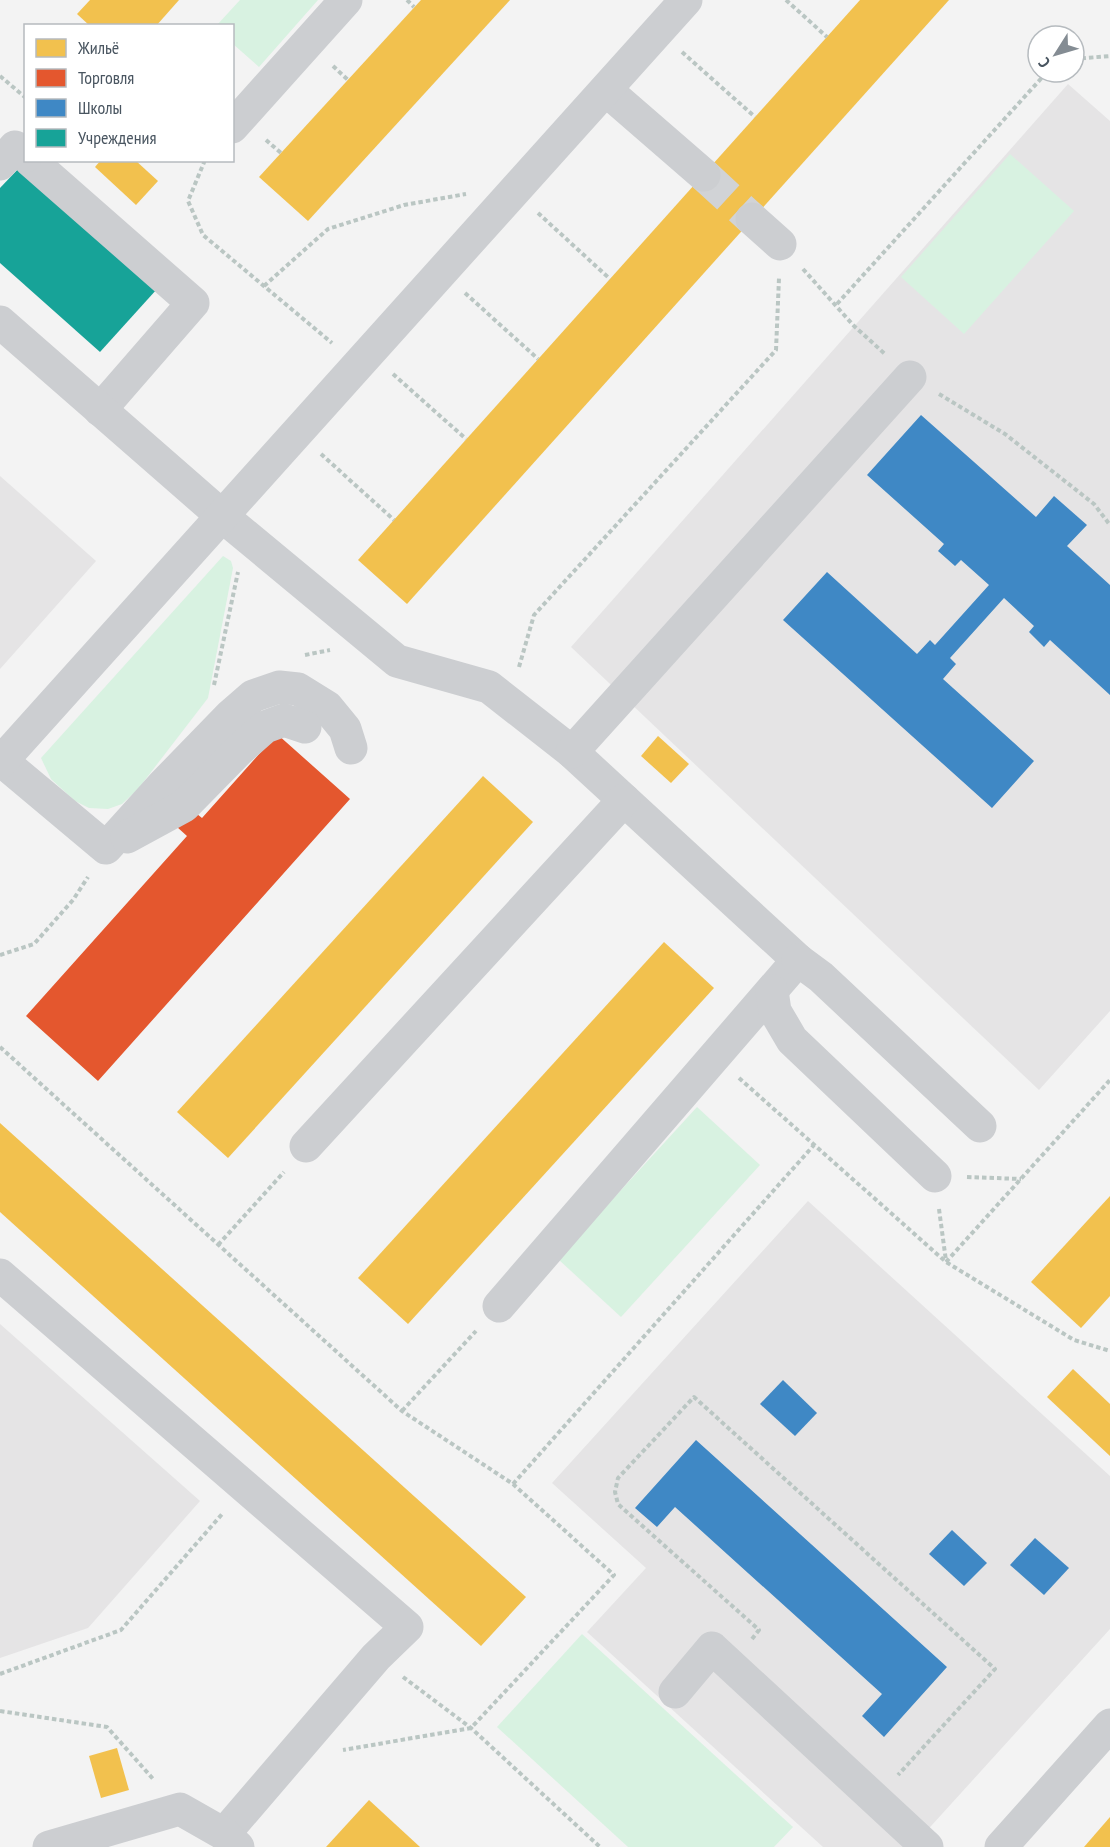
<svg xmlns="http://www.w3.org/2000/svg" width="1110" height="1847" viewBox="0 0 1110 1847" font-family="'PT Sans Narrow',sans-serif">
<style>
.education{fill:#e5e4e5}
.green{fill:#d8f2e1}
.homes{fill:#f2c14e}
.shops{fill:#e4572e}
.schools{fill:#3f88c5}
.public{fill:#17a398}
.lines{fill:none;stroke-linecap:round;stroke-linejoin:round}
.minor-tunnel{stroke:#d1d3d6;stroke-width:33;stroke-dasharray:33 16;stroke-linecap:butt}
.path{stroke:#bac6c3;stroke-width:4;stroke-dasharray:4.5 3;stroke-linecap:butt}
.minor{stroke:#ccced1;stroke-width:33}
</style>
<rect width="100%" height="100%" fill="#f3f3f3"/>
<g class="education">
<path d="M 1068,84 L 1110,121 L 1110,1011 L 1039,1090 L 571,647 Z"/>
<path d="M 0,476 L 96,561 L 0,669 Z"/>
<path d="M 808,1201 L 1110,1476 L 1110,1629 L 912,1847 L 823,1847 L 587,1632 L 646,1568 L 552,1483 Z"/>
<path d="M 0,1324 L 200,1501 L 88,1628 L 0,1658 Z"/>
</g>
<g class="green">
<path d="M 240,0 L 318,0 L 259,67 L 233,44 L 232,26 L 217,25 Z"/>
<path d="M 1010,154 L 1074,211 L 964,334 L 901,277 Z"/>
<path d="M 223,556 L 231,561 L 233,568 L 208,698 L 138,789 L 122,804 L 108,809 L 89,808 L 75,801 L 51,779 L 41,758 Z"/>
<path d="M 697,1107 L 760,1165 L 621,1317 L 558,1259 Z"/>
<path d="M 582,1634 L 793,1827 L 774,1847 L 628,1847 L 497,1727 Z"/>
</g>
<g class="homes">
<path d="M 90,0 L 179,0 L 156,26 L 90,26 L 77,14 Z"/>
<path d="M 421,0 L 510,0 L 308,221 L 259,177 Z"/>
<path d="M 860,0 L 949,0 L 407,604 L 358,560 Z"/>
<path d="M 101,160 L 135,160 L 158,181 L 136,205 L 95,167 Z"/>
<path d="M 658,736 L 689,764 L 671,783 L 641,756 Z"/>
<path d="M 483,776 L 533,822 L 228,1158 L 177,1112 Z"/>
<path d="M 664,942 L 714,988 L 408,1324 L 358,1278 Z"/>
<path d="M 0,1123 L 526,1597 L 481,1646 L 0,1212 Z"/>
<path d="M 1110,1196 L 1110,1296 L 1081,1328 L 1031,1282 Z"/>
<path d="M 1073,1369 L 1110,1404 L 1110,1456 L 1047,1397 Z"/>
<path d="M 117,1748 L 129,1790 L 101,1798 L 89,1756 Z"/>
<path d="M 369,1800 L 420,1847 L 326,1847 Z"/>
<path d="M 1110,1817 L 1110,1847 L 1084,1847 Z"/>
</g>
<path class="shops" d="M 277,734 L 350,799 L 98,1081 L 26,1016 L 187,836 L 177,827 L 192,810 L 202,818 Z"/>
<g class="schools">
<path d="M 921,415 L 1036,517 L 1054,496 L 1087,525 L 1067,546 L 1110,585 L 1110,695 L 1050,640 L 1044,647 L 1029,632 L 1034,626 L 1004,598 L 950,658 L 956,664 L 943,679 L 1034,761 L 992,808 L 783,620 L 827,572 L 917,654 L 930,640 L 935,645 L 989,585 L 961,560 L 955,566 L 938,551 L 944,544 L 867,475 Z"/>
<path d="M 783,1380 L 817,1413 L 795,1436 L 760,1404 Z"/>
<path d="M 696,1440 L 947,1667 L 884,1737 L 862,1716 L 882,1694 L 675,1507 L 657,1527 L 635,1508 Z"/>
<path d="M 952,1530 L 987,1563 L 964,1586 L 929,1554 Z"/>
<path d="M 1035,1538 L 1069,1568 L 1044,1595 L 1010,1565 Z"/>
</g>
<path class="public" d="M 20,167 L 157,289 L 100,352 L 0,263 L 0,188 Z"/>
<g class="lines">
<path class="minor-tunnel" d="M 704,175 L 752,219"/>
<g class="path">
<path d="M 407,0 L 414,7"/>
<path d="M 786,0 L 827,37"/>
<path d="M 682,52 L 755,117"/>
<path d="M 1074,59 L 1110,56"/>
<path d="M 333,66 L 348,80"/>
<path d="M 0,76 L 26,98"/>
<path d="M 266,140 L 281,153"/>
<path d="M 205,160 L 188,201 L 203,235 L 332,343"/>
<path d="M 538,213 L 610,279"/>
<path d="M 803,269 L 854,326 L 885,354"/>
<path d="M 264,286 L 328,229 L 404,205 L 466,194"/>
<path d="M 465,293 L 538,359"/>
<path d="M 837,304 L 1047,72"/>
<path d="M 393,374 L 466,439"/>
<path d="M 939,394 L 1005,434 L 1094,504 L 1110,525"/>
<path d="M 321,454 L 394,520"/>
<path d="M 305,655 L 330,650"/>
<path d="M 519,667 L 534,615 L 776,350 L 779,278"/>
<path d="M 214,685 L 238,572"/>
<path d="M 0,955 L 34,944 L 73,900 L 88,877"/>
<path d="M 0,1047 L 402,1411 L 513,1484 L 614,1575 L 471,1728 L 343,1750"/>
<path d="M 739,1078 L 946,1262 L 1074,1340 L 1110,1351"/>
<path d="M 967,1177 L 1021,1179"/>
<path d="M 939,1209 L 946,1261"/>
<path d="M 218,1245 L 284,1172"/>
<path d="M 946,1262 L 1110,1080"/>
<path d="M 402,1411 L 476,1331"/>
<path d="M 513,1484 L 814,1145"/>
<path d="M 752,1639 L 759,1630 L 618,1504 L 615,1492 L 618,1478 L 694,1397 L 995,1669 L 898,1775"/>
<path d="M 0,1674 L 121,1630 L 223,1513"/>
<path d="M 403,1677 L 471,1728 L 600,1847"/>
<path d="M 0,1711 L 107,1727 L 154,1780"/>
</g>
<g class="minor">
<path d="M 606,90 L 704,175"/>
<path d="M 232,127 L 346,0"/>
<path d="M 30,160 L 193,303 L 100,410"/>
<path d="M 0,164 L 15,147 L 26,156"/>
<path d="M 752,219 L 780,244"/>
<path d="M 0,322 L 222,516 L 397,661 L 489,687 L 572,752 L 798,960 L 499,1306"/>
<path d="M 572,752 L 910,377"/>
<path d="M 2,761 L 106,848 L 162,786 L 230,716 L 253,696 L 279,687 L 298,689 L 327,707 L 345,729 L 351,748"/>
<path d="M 0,763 L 686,0"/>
<path d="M 127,837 L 184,806 L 238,751 L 265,727 L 284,720 L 305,727"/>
<path d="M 798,960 L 821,977 L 980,1126"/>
<path d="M 772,991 L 775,1011 L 792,1040 L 935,1176"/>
<path d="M 306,1146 L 624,800"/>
<path d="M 0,1275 L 407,1627 L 376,1657 L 224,1834"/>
<path d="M 675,1692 L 712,1648 L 927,1847"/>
<path d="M 49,1847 L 180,1809 L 224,1834 L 238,1847"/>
<path d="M 1001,1847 L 1110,1725"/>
</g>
</g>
<rect x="24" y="24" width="210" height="138" fill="#ffffff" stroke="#b6bbbf" stroke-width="1.5"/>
<rect x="36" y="39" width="30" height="18" fill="#f2c14e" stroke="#b6bbbf" stroke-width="1.5"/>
<text x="78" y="54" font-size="18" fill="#495560">Жильё</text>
<rect x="36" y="69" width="30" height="18" fill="#e4572e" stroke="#b6bbbf" stroke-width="1.5"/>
<text x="78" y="84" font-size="18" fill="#495560">Торговля</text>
<rect x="36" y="99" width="30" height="18" fill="#3f88c5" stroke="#b6bbbf" stroke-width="1.5"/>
<text x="78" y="114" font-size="18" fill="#495560">Школы</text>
<rect x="36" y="129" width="30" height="18" fill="#17a398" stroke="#b6bbbf" stroke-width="1.5"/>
<text x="78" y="144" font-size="18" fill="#495560">Учреждения</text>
<g transform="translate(1056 54) rotate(233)"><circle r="28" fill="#ffffff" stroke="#b6bbbf" stroke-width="1.5"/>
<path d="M0-4.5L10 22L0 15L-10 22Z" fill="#848c93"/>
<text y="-9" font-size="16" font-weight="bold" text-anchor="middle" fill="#495560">С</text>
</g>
</svg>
